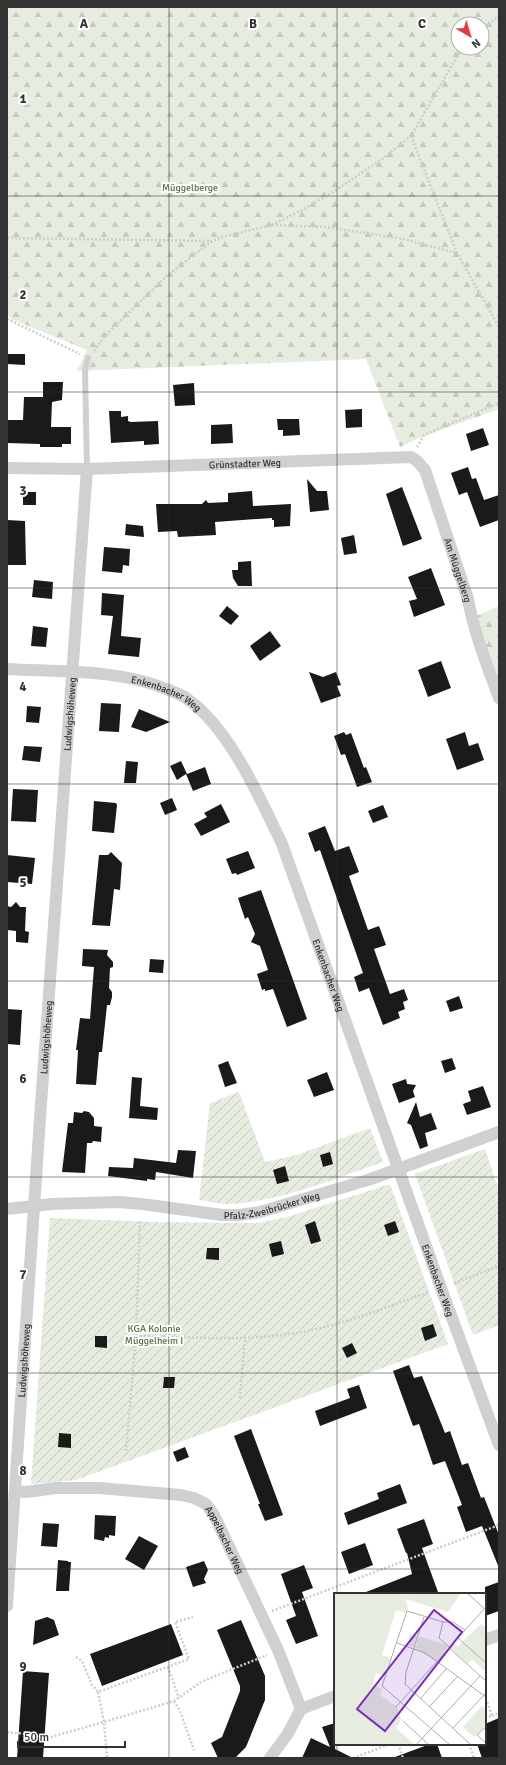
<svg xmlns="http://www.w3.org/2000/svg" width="506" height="1765" viewBox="0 0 506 1765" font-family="Signika,sans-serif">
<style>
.forest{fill:url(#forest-firs);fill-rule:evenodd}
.garden{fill:url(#garden-furrows)}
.building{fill:#1a1a1a}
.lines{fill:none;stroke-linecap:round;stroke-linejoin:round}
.path{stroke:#cdcdcd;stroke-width:2.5;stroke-dasharray:2 2;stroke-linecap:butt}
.lane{stroke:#d0d0d0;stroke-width:6}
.street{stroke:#d0d0d0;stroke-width:12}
.grid{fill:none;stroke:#333;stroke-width:1;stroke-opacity:0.55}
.labels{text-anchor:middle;stroke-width:4;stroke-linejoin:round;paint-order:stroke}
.park-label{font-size:10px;fill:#56703f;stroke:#fff}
.street-label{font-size:10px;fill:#333;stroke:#fff}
.inset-road{fill:none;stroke:#adadad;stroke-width:1}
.view{fill:#7b2cbf;fill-opacity:0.15;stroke:#7b2cbf;stroke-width:2}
.inset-edge{fill:none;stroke:#333;stroke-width:2}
.grid-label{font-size:13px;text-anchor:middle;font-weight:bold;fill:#333;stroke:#fff;stroke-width:4;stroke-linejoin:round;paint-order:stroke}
</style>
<defs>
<pattern id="forest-firs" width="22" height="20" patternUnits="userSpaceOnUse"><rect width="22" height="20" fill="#e6ecdf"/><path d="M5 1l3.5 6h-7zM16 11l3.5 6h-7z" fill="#c6cbc0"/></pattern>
<pattern id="garden-furrows" width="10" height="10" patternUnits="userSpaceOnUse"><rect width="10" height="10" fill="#e6ecdf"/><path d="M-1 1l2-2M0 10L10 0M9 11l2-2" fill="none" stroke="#c6cbc0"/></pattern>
</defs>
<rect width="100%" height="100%" fill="#fff"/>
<g class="forest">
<path d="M 7,7 L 499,7 L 499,409 L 424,436 L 400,447 L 366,359 L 77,371 L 87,350 L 11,319 L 7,313 ZM 458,24 L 482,24 L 482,48 L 458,48 Z"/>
<path d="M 499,606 L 499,684 L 474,617 Z"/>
</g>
<g class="garden">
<path d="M 239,1092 L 265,1162 L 297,1155 L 370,1128 L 383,1162 C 334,1179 284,1200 233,1204 C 222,1205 210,1201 199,1200 L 210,1103 Z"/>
<path d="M 485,1149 L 499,1190 L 499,1325 L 473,1335 L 415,1174 Z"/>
<path d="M 390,1184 L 448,1344 L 76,1480 L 31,1484 L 50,1218 L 156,1222 L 258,1223 L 287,1217 Z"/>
</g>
<g class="building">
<path d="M 7,354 L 25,354 L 25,365 L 7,364 Z"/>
<path d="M 43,382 L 63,382 L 62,400 L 52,402 L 51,427 L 71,427 L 71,444 L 62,444 L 62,447 L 40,447 L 40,444 L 7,443 L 8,420 L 23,420 L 24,397 L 43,397 Z"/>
<path d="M 194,383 L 195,405 L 175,406 L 173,385 Z"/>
<path d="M 362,409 L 362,427 L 346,428 L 345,410 Z"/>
<path d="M 109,411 L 121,411 L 121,417 L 128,416 L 128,421 L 131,422 L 158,421 L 159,444 L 144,445 L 144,441 L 111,443 Z"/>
<path d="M 277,419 L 299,419 L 300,435 L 283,436 L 283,430 L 278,430 Z"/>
<path d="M 232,424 L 233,443 L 211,444 L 211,425 Z"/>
<path d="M 483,428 L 489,445 L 471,451 L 466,434 Z"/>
<path d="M 468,467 L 472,479 L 476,478 L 484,500 L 499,495 L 499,520 L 480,527 L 467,492 L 459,495 L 451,473 Z"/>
<path d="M 307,479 L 317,491 L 327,491 L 329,510 L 310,512 Z"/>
<path d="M 402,487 L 422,539 L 403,546 L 386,494 Z"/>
<path d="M 252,491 L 253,506 L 291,504 L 290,526 L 274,527 L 274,520 L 272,520 L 272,518 L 215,522 L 216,535 L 178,537 L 177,531 L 158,532 L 156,504 L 202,504 L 206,500 L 208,503 L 228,502 L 228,493 Z"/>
<rect x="23" y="492" width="13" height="13"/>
<path d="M 7,520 L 25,521 L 26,565 L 7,565 Z"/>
<path d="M 126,524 L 143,526 L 144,537 L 125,535 Z"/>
<path d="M 354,535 L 357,553 L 344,555 L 341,538 Z"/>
<path d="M 104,547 L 130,549 L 129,566 L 123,565 L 122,573 L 102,571 Z"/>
<path d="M 251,561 L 252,586 L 238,586 L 233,578 L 232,570 L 238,570 L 238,562 Z"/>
<path d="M 431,568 L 445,605 L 414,617 L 409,601 L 417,599 L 408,577 Z"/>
<path d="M 34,580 L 53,582 L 52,599 L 32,597 Z"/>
<path d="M 102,593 L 124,595 L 121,636 L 141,638 L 139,657 L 108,654 L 113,616 L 101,615 Z"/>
<path d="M 227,606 L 239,616 L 231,625 L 219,616 Z"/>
<path d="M 33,626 L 48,628 L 46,647 L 31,646 Z"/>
<path d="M 270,631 L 281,646 L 260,661 L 250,646 Z"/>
<path d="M 441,661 L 451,688 L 428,697 L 418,670 Z"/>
<path d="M 309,672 L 323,677 L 336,672 L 341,685 L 337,686 L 341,696 L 321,703 Z"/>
<path d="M 101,703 L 121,704 L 119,732 L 99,731 Z"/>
<path d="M 27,706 L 41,707 L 39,723 L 26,722 Z"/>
<path d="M 139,709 L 170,722 L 146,732 L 131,727 Z"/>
<path d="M 344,732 L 346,735 L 351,733 L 364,768 L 366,767 L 372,782 L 357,787 L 345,754 L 341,755 L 334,736 Z"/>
<path d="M 465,732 L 469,746 L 478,743 L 484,760 L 457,770 L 446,739 Z"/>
<path d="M 24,746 L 42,747 L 40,762 L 22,760 Z"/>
<path d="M 126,761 L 138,762 L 136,783 L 124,783 Z"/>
<path d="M 181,761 L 187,774 L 205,767 L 211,784 L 193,791 L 186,774 L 177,780 L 170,766 Z"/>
<path d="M 13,789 L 38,790 L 36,822 L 11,821 Z"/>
<path d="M 172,798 L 177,810 L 165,815 L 160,803 Z"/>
<path d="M 94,801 L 116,803 L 117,805 L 114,833 L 92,831 Z"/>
<path d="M 221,804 L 230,822 L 201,836 L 194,824 L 207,817 L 204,813 Z"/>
<path d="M 383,805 L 388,817 L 373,823 L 368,811 Z"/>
<path d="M 325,826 L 335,851 L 349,846 L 359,872 L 349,876 L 368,930 L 379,926 L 386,945 L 374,949 L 390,994 L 404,989 L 408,1000 L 403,1002 L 405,1009 L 398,1012 L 400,1018 L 383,1025 L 369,988 L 359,992 L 354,977 L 363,973 L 320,850 L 315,852 L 308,833 Z"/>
<path d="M 248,851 L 255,868 L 237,875 L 236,873 L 232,874 L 226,859 Z"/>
<path d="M 111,852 L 122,863 L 120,890 L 114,889 L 110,926 L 92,925 L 99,855 L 108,855 Z"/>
<path d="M 7,855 L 35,858 L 32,884 L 7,882 Z"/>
<path d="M 261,890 L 307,1019 L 287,1027 L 273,989 L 265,991 L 265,989 L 262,990 L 257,974 L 268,970 L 260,946 L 251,942 L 255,934 L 248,917 L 245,919 L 238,898 Z"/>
<path d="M 16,902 L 20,907 L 26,907 L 25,931 L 29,932 L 28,943 L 16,942 L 16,931 L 7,930 L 7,906 L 11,907 Z"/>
<path d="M 83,949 L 108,950 L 107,955 L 113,962 L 113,967 L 110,968 L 109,988 L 112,992 L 112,997 L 110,1005 L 107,1005 L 102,1052 L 99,1052 L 96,1085 L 76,1084 L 78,1050 L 76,1050 L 80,1018 L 90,1019 L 94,967 L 82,966 Z"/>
<path d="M 150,959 L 164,960 L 163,973 L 149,972 Z"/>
<path d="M 459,996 L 463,1008 L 450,1012 L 446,1001 Z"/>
<path d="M 7,1009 L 22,1010 L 20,1045 L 7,1044 Z"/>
<path d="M 452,1058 L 456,1069 L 445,1073 L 441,1061 Z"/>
<path d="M 228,1061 L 237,1083 L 225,1087 L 218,1065 Z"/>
<path d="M 327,1072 L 334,1090 L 314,1097 L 307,1080 Z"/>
<path d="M 132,1077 L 142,1078 L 140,1106 L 158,1108 L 157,1120 L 129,1118 Z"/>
<path d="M 406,1079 L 407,1084 L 416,1085 L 413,1091 L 415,1097 L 399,1103 L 392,1084 Z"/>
<path d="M 483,1086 L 491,1107 L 467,1115 L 463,1104 L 471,1101 L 468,1091 Z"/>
<path d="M 416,1102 L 420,1117 L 431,1113 L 437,1129 L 425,1133 L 428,1146 L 420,1149 L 411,1125 L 407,1123 Z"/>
<path d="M 84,1111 L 89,1112 L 94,1118 L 94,1126 L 102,1127 L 101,1142 L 93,1141 L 92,1143 L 87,1143 L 85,1173 L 62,1172 L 68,1123 L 73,1123 L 74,1112 L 82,1113 Z"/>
<path d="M 178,1150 L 196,1151 L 193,1178 L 156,1172 L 155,1180 L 147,1179 L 147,1181 L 108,1176 L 109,1167 L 133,1168 L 134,1158 L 176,1163 Z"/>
<path d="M 330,1152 L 333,1164 L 323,1167 L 320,1155 Z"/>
<path d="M 285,1166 L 289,1181 L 277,1184 L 273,1170 Z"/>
<path d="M 315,1221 L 321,1241 L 311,1244 L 305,1225 Z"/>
<path d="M 395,1221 L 399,1232 L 388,1236 L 384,1225 Z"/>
<path d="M 281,1241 L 284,1254 L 272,1257 L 269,1244 Z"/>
<path d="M 207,1248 L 219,1248 L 219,1260 L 206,1259 Z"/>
<path d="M 433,1324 L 437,1336 L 425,1341 L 421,1328 Z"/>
<path d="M 95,1336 L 107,1336 L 107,1348 L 95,1347 Z"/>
<path d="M 352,1343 L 357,1353 L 347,1358 L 342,1348 Z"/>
<path d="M 409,1365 L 414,1378 L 422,1376 L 445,1433 L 450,1431 L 462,1465 L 468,1463 L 481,1498 L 484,1497 L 499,1535 L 499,1568 L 482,1526 L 466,1532 L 457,1507 L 462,1505 L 445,1461 L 433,1465 L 419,1424 L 413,1426 L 393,1371 Z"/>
<path d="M 164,1377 L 175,1377 L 174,1388 L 163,1388 Z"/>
<path d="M 359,1385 L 367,1408 L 320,1426 L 315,1411 L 350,1398 L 347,1389 Z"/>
<path d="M 251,1429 L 283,1515 L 265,1521 L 258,1504 L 260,1504 L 234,1436 Z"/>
<path d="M 59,1433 L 71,1434 L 71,1448 L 58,1447 Z"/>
<path d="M 185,1447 L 189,1457 L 177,1462 L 173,1452 Z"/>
<path d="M 400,1484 L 407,1503 L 348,1525 L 344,1513 L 379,1499 L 377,1493 Z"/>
<path d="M 95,1515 L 116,1516 L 115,1536 L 109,1535 L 109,1538 L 105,1537 L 104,1541 L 94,1539 Z"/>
<path d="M 424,1519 L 433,1544 L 422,1548 L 438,1592 L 432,1594 L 361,1594 L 412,1574 L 407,1553 L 406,1553 L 397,1529 Z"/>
<path d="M 43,1523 L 59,1524 L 57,1547 L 41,1546 Z"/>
<path d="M 139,1536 L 158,1546 L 144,1570 L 125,1559 Z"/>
<path d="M 365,1543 L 373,1565 L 349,1574 L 341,1552 Z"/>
<path d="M 58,1560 L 68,1561 L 68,1562 L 71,1562 L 69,1591 L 56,1591 Z"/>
<path d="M 204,1561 L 208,1570 L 204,1579 L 206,1583 L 193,1587 L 186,1567 Z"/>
<path d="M 304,1565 L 313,1588 L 302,1592 L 318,1636 L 296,1644 L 286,1620 L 296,1616 L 281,1574 Z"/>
<path d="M 499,1582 L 499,1611 L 485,1616 L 485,1587 Z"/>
<path d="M 47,1617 L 54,1620 L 59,1635 L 33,1645 L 35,1621 Z"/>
<path d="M 241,1620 L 265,1676 L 265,1700 L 246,1747 L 235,1758 L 218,1758 L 211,1743 L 222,1737 L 240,1691 L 240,1686 L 217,1630 Z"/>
<path d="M 171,1624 L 183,1655 L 102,1686 L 90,1654 Z"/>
<path d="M 23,1671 L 49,1673 L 43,1758 L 17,1758 Z"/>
<path d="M 499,1718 L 499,1758 L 482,1758 L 477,1744 L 485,1744 L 485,1724 Z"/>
<path d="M 335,1723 L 335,1749 L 353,1758 L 302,1758 L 311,1738 L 330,1747 L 322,1727 Z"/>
<path d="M 430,1744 L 437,1744 L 442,1758 L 395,1758 L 395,1757 Z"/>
</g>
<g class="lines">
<g class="path">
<path d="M 482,29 L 499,16"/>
<path d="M 411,136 L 457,253 L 499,327"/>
<path d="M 272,225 L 327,227 L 403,239 L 457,253"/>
<path d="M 7,238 L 212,241"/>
<path d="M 7,319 L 80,354"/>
<path d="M 94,351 L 104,337 L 123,318 L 169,274 L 212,241 L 222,237 L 272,225 L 304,209 L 333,192 L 382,159 L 411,136 L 462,48"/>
<path d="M 417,447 L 424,435 L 499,403"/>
<path d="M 454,1283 L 499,1266"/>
<path d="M 136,1336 C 187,1337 239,1341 290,1334 C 338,1327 384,1308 429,1292"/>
<path d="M 240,1398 L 245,1337"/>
<path d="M 126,1451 L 136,1336 L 140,1221"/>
<path d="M 272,1611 L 499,1525"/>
<path d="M 76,1657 L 82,1661 L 92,1685 L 98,1692 L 189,1659 L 175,1622 L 193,1617"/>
<path d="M 168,1667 L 179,1698"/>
<path d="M 98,1692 L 104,1722 L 107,1758"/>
<path d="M 174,1701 L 180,1711 L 194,1750"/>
<path d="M 492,1716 L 499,1713"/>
<path d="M 485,1718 L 492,1716 L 487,1701"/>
<path d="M 7,1732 L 51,1737 L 104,1722 L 174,1701 L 201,1682 L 267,1655"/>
<path d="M 398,1744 L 403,1758"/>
<path d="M 469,1744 L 474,1758"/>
<path d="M 353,1758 L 390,1744"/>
</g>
<path class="lane" d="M 87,469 L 85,371 L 88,358"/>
<g class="street">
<path id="s1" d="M 7,468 L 87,469 L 411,457 L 417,461 L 425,470 L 468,599 C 474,633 487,665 499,698"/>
<path id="s2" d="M 7,669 C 61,672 119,669 169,690 C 175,693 181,694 186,698 C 229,727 260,798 282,844 L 441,1288 L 499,1445"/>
<path id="s3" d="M 7,1209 L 52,1204 L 119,1202 L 142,1204 L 222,1215 L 239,1215 L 260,1212 L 371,1179 L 499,1132"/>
<path id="s4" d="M 15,1491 L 26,1492 L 56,1488 L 99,1488 L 181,1495 L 194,1498 L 206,1504 L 214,1515 L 278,1650 L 301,1709"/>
<path id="s5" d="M 7,1606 L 41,1104 L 87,469"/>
<path d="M 485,1640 L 499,1635"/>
<path d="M 270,1758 L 287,1735 L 301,1709 L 335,1696"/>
</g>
</g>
<path class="grid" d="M 169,7 L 169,1758M 337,7 L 337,1594M 7,196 L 499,196M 7,392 L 499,392M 7,588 L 499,588M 7,784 L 499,784M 7,981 L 499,981M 7,1177 L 499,1177M 7,1373 L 499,1373M 7,1569 L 499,1569M 337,1744 L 337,1758"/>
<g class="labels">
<g class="park-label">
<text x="190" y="191">Müggelberge</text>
<text x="154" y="1332">KGA Kolonie<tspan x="154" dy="12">Müggelheim I</tspan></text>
</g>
<g class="street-label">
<text dy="4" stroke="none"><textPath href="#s1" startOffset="238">Grünstadter Weg</textPath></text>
<text dy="4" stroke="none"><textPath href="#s1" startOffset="529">Am Müggelberg</textPath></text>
<text dy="4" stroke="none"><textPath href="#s2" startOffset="163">Enkenbacher Weg</textPath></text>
<text dy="4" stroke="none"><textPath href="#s5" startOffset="894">Ludwigshöheweg</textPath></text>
<text dy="4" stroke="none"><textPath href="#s2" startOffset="499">Enkenbacher Weg</textPath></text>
<text dy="4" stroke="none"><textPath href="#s5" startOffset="570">Ludwigshöheweg</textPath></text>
<text dy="4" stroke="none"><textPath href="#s3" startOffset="267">Pfalz-Zweibrücker Weg</textPath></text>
<text dy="4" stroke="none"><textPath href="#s2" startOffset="823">Enkenbacher Weg</textPath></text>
<text dy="4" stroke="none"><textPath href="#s5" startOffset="246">Ludwigshöheweg</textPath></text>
<text dy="4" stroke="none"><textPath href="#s4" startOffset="234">Appelbacher Weg</textPath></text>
</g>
</g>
<g transform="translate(334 1593)">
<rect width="152" height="152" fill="#fff"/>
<path d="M 147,31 L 152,35 L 152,71 L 142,61 L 146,55 L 129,48 Z" fill="#e6ecdf"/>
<path d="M 0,0 L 127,0 L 114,19 L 72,6 L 74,17 L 71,20 L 62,17 L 48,62 L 57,65 L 51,83 L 42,80 L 39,92 L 48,96 L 46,102 L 63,114 L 67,126 L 62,135 L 81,152 L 0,152 ZM 129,48 L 146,55 L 142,61 L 152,71 L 150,78 L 138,66 L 134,71 L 116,55 L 120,50 L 124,54 Z" fill="#e6ecdf"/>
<path d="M 75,40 L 83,43 L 79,54 L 74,53 ZM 85,43 L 112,52 L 114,54 L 102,68 L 81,55 ZM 148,113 L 152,117 L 152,133 L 140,144 L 129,134 Z" fill="#e6ecdf"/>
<path class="inset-road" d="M 133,0 L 152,17M 90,24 L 72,79 L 71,91 L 137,152M 109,29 L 105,45 L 115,54M 124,45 L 152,70M 63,50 L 91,60 L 152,104M 115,55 L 152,88M 86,106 L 112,76M 62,114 L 150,16M 95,114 L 123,84M 69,128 L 95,152M 152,134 L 143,142 L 152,150M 119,135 L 152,100M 82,152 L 146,83M 116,152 L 48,93 L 73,18 L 109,29 L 119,29 L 131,37"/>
<path class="view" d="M 100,17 L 128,39 L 51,138 L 23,116 Z"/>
<rect width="152" height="152" class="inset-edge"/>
</g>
<g class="grid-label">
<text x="84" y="28">A</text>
<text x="253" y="28">B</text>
<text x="422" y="28">C</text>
<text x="23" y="103">1</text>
<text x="23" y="299">2</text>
<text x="23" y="495">3</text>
<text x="23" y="691">4</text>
<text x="23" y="887">5</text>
<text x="23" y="1083">6</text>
<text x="23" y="1279">7</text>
<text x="23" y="1475">8</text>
<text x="23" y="1671">9</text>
</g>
<rect width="506" height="1765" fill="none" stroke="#333333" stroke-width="16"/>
<g transform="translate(470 36) rotate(142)"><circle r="19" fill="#ffffff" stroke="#adadad"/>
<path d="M0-3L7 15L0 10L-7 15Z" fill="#e63946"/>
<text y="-6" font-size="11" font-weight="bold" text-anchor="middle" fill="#333333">N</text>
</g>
<path d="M18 1741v6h107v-6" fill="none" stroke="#333333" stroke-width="2"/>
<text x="24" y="1741" font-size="12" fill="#333333" stroke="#ffffff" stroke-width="3" paint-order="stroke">50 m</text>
</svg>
